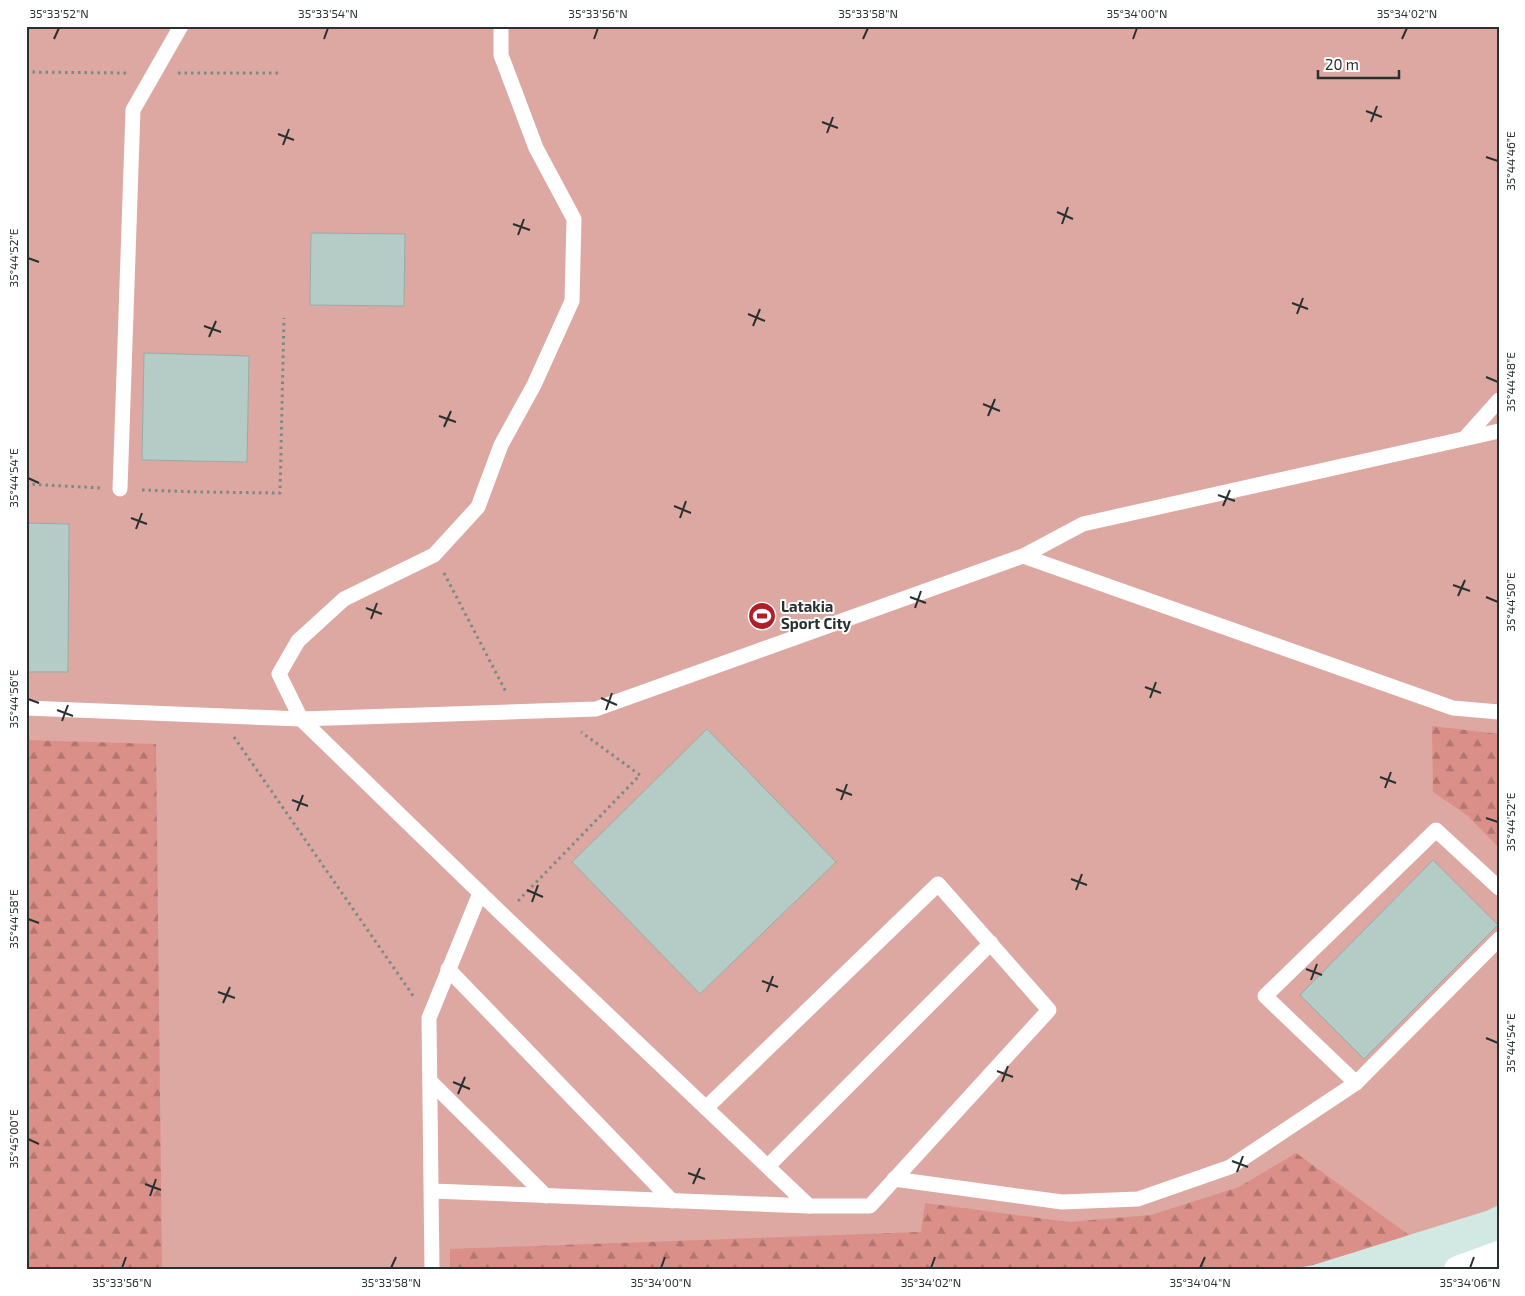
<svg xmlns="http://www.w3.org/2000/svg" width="1525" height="1296" viewBox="0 0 1525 1296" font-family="'Exo 2',sans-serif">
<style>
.green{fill:#dda7a2}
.forest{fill:url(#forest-firs)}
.building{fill:#b4ccc5;stroke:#96ada7}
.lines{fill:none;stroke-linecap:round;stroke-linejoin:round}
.path{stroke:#7a8a86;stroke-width:3;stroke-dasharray:2.5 4;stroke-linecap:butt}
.service{stroke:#fff;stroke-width:15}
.secondary{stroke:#fff;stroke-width:28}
.ticks{fill:none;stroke:#28312f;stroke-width:2}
.labels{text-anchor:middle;stroke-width:4;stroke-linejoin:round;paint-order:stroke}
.poi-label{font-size:15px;font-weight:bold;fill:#28312f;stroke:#fff;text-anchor:start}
.neatline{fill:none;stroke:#28312f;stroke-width:2}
.ticks-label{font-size:12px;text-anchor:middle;fill:#28312f}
</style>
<defs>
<pattern id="forest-firs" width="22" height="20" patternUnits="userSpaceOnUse" patternTransform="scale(1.25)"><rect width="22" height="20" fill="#db8f89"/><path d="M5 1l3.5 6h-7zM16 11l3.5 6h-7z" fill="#b27570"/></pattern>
</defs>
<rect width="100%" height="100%" fill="#d1e9e2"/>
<path class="green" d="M 26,26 L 1499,26 L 1499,1205 L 1486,1211 L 1313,1265 L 1284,1270 L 26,1270 Z"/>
<g class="forest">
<path d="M 1432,726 L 1499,734 L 1499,848 L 1468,816 L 1433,792 Z"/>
<path d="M 26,740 L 156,744 L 162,1270 L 26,1270 Z"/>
<path d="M 1296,1153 L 1409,1235 L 1313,1265 L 1284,1270 L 450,1270 L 450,1249 L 921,1232 L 925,1203 L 1069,1222 L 1151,1215 L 1239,1187 Z"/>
</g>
<g class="building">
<path d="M 311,233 L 405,234 L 404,306 L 310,305 Z"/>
<path d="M 144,353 L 249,356 L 247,462 L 142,460 Z"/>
<path d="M 26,523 L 69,524 L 68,672 L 26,672 Z"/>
<path d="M 707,729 L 836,862 L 700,994 L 572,862 Z"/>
<path d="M 1433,860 L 1498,925 L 1364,1059 L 1300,995 Z"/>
</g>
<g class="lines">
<g class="path">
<path d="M 26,72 L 129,73"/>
<path d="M 178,73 L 279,73"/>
<path d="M 26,484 L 101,488"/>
<path d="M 142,490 L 201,492 L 280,493 L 284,318"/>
<path d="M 444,573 L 506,692"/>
<path d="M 234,737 L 414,997"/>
<path d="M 518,901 L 640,775 L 581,732"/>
</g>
<g class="service">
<path d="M 1465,438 L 1499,400"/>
<path d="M 120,489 L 133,110 L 181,26"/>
<path d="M 1023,556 L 1083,524 L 1499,431"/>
<path d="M 26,708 L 301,719 L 596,709 L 1023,556 L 1453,708 L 1499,712"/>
<path d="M 448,969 L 672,1201"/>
<path d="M 430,1081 L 546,1196"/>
<path d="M 1356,1083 L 1265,996 L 1436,830 L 1499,888"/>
<path d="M 706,1108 L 938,884 L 1049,1010 L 870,1206 L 809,1206"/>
<path d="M 768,1166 L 991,943"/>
<path d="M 894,1179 L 1062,1202 L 1138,1199 L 1230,1167 L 1356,1083 L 1499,939"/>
<path d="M 432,1191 L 809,1206 L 504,916 L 301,719 L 279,674 L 298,641 L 344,599 L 434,555 L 478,507 L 501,445 L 534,385 L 572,301 L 574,219 L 536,148 L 501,55 L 501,26"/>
<path d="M 432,1270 L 429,1018 L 480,893"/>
</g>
<path class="secondary" d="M 1458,1270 L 1499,1255"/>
</g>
<path class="ticks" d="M 54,39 L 59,28M 324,39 L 328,28M 594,39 L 598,28M 863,39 L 868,28M 1133,39 L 1137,28M 1402,39 L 1407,28M 1366,111 L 1382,117M 822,122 L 838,128M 1371,122 L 1377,106M 827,133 L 833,117M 278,134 L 294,140M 283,145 L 289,129M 1486,157 L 1498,161M 1057,212 L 1073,219M 513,224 L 530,230M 1062,224 L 1068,207M 518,235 L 524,219M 28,258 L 39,262M 1292,303 L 1308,309M 748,314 L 765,321M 1297,314 L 1303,298M 204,326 L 221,332M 753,326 L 760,309M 209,337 L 216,321M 1486,377 L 1498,382M 983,404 L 1000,411M 439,416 L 456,422M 988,416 L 995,399M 444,427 L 451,411M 28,478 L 39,483M 1218,495 L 1235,501M 674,506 L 691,513M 1223,506 L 1230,490M 131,518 L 147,524M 680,518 L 686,501M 136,529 L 142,513M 1453,585 L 1470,591M 1458,596 L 1465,580M 910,597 L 926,603M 1486,597 L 1498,602M 366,608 L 382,614M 915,608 L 921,591M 371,619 L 377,603M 1145,687 L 1161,693M 601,698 L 617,705M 1150,698 L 1156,682M 28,699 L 39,703M 57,710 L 73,716M 606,710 L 612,693M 62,721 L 68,705M 1380,777 L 1396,783M 1385,788 L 1391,772M 836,789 L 852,795M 292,800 L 308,806M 841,800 L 847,784M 297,811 L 303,795M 1486,818 L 1498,822M 1071,879 L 1087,885M 527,890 L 543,897M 1076,890 L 1082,874M 532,902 L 538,885M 28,919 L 39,923M 1306,969 L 1322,975M 1311,980 L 1317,964M 762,981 L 778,987M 218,992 L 235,998M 767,992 L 773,976M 223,1003 L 230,987M 1486,1038 L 1498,1043M 997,1071 L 1013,1077M 453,1082 L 470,1089M 1002,1082 L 1008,1066M 458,1094 L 465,1077M 28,1139 L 39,1144M 1232,1161 L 1248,1167M 1237,1172 L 1243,1156M 688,1173 L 705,1179M 145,1184 L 161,1190M 693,1184 L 700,1168M 150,1196 L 156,1179M 122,1268 L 126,1257M 391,1268 L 396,1257M 661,1268 L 665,1257M 931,1268 L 935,1257M 1200,1268 L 1205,1257M 1470,1268 L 1474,1257"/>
<defs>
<g id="stadium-disc" transform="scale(1.4375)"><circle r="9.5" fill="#b01e28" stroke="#fff"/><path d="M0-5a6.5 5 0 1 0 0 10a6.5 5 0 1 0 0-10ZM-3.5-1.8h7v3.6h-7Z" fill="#fff"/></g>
</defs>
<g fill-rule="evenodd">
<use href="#stadium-disc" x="762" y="616"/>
</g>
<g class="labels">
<g class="poi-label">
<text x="781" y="612">Latakia<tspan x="781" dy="17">Sport City</tspan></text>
</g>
</g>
<rect width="1525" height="1296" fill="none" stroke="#ffffff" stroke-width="55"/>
<path d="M1318 70v8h81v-8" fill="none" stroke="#28312f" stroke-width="2.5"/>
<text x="1325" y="70" font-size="15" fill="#28312f" stroke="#ffffff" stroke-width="4" paint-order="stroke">20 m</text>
<rect x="28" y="28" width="1470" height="1240" class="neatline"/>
<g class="ticks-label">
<text x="59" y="18">35°33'52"N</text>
<text x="328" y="18">35°33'54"N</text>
<text x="598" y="18">35°33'56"N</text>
<text x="868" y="18">35°33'58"N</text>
<text x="1137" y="18">35°34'00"N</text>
<text x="1407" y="18">35°34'02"N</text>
<text transform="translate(1511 161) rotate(-90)" y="4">35°44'46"E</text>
<text transform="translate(14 258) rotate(-90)" y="4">35°44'52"E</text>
<text transform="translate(1511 382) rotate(-90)" y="4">35°44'48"E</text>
<text transform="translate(14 478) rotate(-90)" y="4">35°44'54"E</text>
<text transform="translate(1511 602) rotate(-90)" y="4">35°44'50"E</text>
<text transform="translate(14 699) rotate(-90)" y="4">35°44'56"E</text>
<text transform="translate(1511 822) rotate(-90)" y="4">35°44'52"E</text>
<text transform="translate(14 919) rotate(-90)" y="4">35°44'58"E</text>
<text transform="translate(1511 1043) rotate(-90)" y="4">35°44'54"E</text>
<text transform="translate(14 1139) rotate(-90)" y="4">35°45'00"E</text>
<text x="122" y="1287">35°33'56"N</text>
<text x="391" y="1287">35°33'58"N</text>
<text x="661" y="1287">35°34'00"N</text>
<text x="931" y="1287">35°34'02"N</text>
<text x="1200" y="1287">35°34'04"N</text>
<text x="1470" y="1287">35°34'06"N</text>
</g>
</svg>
